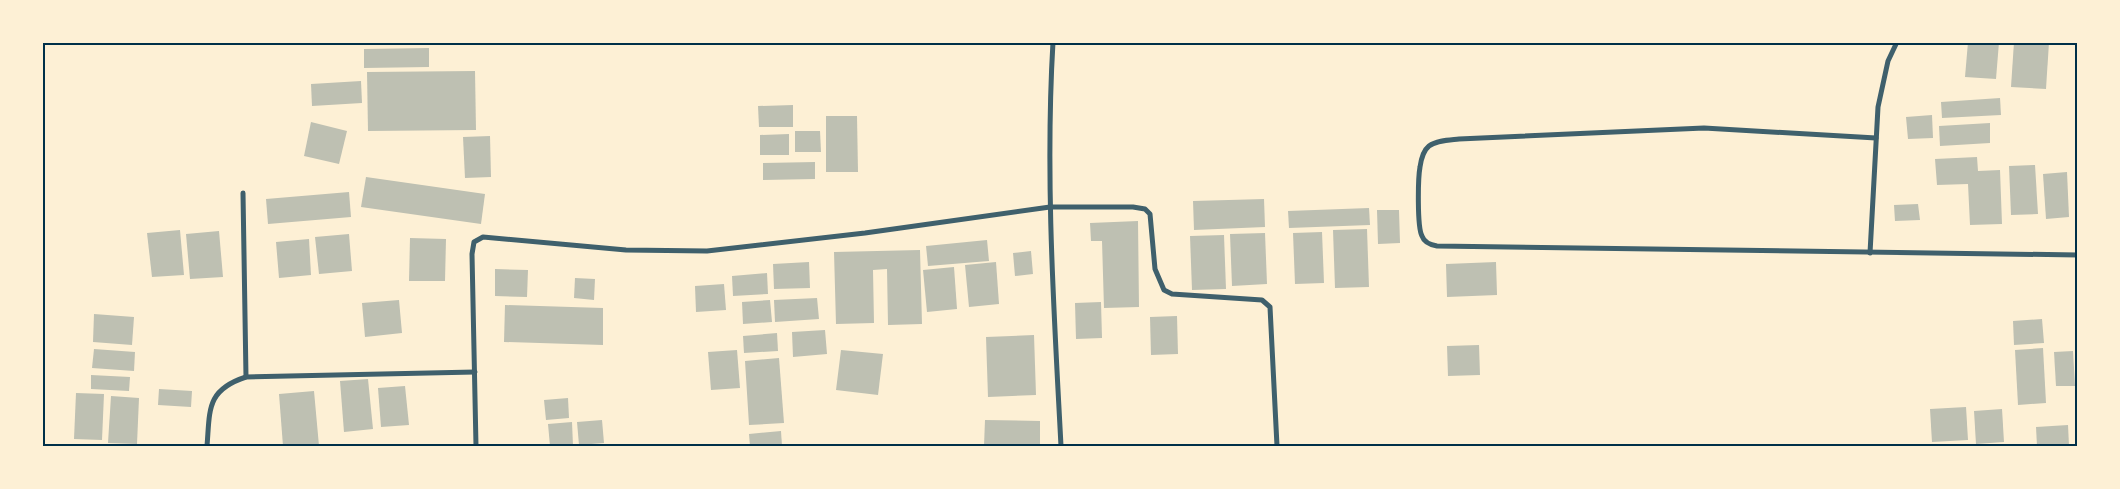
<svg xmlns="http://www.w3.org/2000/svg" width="2120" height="489" viewBox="0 0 2120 489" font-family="'Golos Text',sans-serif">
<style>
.building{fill:#bec0b2}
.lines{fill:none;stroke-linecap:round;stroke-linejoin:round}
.minor{stroke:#3f606c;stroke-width:5}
.neatline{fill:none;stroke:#003049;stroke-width:2}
</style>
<rect width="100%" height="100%" fill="#fdf0d5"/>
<g class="building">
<path d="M 1968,42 L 1999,42 L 1996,79 L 1965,77 Z"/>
<path d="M 2014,42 L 2049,42 L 2046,89 L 2011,87 Z"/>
<path d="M 429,48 L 429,67 L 364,68 L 364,49 Z"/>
<path d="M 475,71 L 476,130 L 368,131 L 367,72 Z"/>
<path d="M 361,81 L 362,103 L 312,106 L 311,84 Z"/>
<path d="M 2000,98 L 2001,115 L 1942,118 L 1941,102 Z"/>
<path d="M 793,105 L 793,127 L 759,127 L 758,106 Z"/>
<path d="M 1932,115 L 1933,138 L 1908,139 L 1906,117 Z"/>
<path d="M 826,116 L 857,116 L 858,172 L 826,172 Z"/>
<path d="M 311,122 L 347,131 L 339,164 L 304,156 Z"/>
<path d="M 1990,123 L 1990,143 L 1940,146 L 1939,126 Z"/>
<path d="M 795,131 L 820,131 L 821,152 L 795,152 Z"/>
<path d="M 789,134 L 789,155 L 760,155 L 760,135 Z"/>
<path d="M 490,136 L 491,177 L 465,178 L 463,137 Z"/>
<path d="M 1977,157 L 1978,171 L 2000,170 L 2002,224 L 1970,225 L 1968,184 L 1937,185 L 1935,159 Z"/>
<path d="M 815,162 L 815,179 L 763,180 L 763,163 Z"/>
<path d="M 2035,165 L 2038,214 L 2011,215 L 2009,166 Z"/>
<path d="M 2067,172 L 2069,217 L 2046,219 L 2043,174 Z"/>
<path d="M 366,177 L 485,194 L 481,224 L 361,207 Z"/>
<path d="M 349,192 L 351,217 L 268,224 L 266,199 Z"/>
<path d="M 1264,199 L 1265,227 L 1194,230 L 1193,201 Z"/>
<path d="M 1918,204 L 1920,220 L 1895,221 L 1894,205 Z"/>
<path d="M 1369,208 L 1370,225 L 1289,228 L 1288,211 Z"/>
<path d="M 1377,210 L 1399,210 L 1400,243 L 1378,244 Z"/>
<path d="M 1138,221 L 1139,307 L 1104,308 L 1102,241 L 1091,241 L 1090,223 Z"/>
<path d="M 1367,229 L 1369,287 L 1335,288 L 1333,230 Z"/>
<path d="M 180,230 L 184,275 L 152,277 L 147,233 Z"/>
<path d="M 219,231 L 223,277 L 190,279 L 186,234 Z"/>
<path d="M 1322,232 L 1324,283 L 1295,284 L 1293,233 Z"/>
<path d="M 1265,233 L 1267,284 L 1232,286 L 1230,234 Z"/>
<path d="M 349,234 L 352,271 L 319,274 L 315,237 Z"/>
<path d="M 1224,235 L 1226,289 L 1192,290 L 1190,236 Z"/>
<path d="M 410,238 L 446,239 L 445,281 L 409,281 Z"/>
<path d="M 309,239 L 311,275 L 279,278 L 276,242 Z"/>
<path d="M 987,240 L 989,261 L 928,266 L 926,246 Z"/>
<path d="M 920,250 L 922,324 L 888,325 L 887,269 L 873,270 L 874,323 L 836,324 L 834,252 Z"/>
<path d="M 1031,251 L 1033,274 L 1015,276 L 1013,253 Z"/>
<path d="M 809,262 L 810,288 L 774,289 L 773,264 Z"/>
<path d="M 996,262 L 999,304 L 969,307 L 965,265 Z"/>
<path d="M 1496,262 L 1497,295 L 1447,297 L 1446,264 Z"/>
<path d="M 954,267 L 957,309 L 927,312 L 923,270 Z"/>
<path d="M 495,269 L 528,270 L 527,297 L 495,296 Z"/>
<path d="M 767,273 L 768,294 L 733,296 L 732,276 Z"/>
<path d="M 575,278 L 595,279 L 594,300 L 574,298 Z"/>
<path d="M 724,284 L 726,310 L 696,312 L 695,286 Z"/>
<path d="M 817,298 L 819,319 L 775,322 L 774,300 Z"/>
<path d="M 399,300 L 402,333 L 365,337 L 362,303 Z"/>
<path d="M 770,300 L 772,322 L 743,324 L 742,302 Z"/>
<path d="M 1101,302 L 1102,338 L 1076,339 L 1075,303 Z"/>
<path d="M 505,305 L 603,308 L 603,345 L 504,342 Z"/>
<path d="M 94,314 L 134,317 L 132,345 L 93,342 Z"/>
<path d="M 1177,316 L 1178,354 L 1151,355 L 1150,317 Z"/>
<path d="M 2042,319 L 2044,343 L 2014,345 L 2013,321 Z"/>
<path d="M 825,330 L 827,354 L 793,357 L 792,332 Z"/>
<path d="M 777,333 L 778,351 L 744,353 L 743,336 Z"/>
<path d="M 1034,335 L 1036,395 L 988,397 L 986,337 Z"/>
<path d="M 1479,345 L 1480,375 L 1448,376 L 1447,346 Z"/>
<path d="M 2043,348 L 2046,403 L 2018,405 L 2015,350 Z"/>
<path d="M 94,349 L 135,352 L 134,371 L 92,368 Z"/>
<path d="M 737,350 L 740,388 L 711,390 L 708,352 Z"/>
<path d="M 841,350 L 883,354 L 878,395 L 836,390 Z"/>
<path d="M 2073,351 L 2075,386 L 2056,386 L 2054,352 Z"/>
<path d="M 779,358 L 784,423 L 749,425 L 745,361 Z"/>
<path d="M 91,375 L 130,377 L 129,391 L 91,389 Z"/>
<path d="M 368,379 L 373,429 L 344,432 L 340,381 Z"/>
<path d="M 405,386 L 409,425 L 381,427 L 378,388 Z"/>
<path d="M 159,389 L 192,391 L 191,407 L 158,405 Z"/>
<path d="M 314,391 L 319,446 L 283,446 L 279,394 Z"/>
<path d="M 76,393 L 104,394 L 102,440 L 74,439 Z"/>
<path d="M 111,396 L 139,398 L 137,444 L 108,443 Z"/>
<path d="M 568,398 L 569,418 L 546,420 L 544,400 Z"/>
<path d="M 1966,407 L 1968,440 L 1932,442 L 1930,409 Z"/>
<path d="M 2002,409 L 2004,442 L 1976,444 L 1974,411 Z"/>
<path d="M 602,420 L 604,443 L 579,445 L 577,422 Z"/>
<path d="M 985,420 L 1040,421 L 1040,446 L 984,446 Z"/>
<path d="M 572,422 L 573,446 L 550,446 L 548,424 Z"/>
<path d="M 2068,425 L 2069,446 L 2037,446 L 2036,427 Z"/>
<path d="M 781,431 L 782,446 L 750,446 L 749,434 Z"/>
</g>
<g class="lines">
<g class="minor">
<path d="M 1053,42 C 1045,177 1054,312 1061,446"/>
<path d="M 1876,138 L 1704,128 L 1459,139 C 1450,140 1437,140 1429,146 C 1424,150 1421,160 1420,167 C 1418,178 1417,227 1422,236 C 1424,242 1431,245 1437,246 L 2078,255"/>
<path d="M 243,193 L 246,377"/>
<path d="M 1870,253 L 1878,107 L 1888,61 L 1897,42"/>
<path d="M 207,446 C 210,410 206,390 246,377 L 475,372"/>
<path d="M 476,446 L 472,254 L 474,242 L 483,237 L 626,250 L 707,251 L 865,233 L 1050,207 L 1133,207 L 1145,209 L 1150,214 L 1155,269 L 1164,290 L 1172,294 L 1262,300 L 1270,307 L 1277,446"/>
</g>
</g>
<rect width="2120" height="489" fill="none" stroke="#fdf0d5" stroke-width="88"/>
<rect x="44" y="44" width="2032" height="401" class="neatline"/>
</svg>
